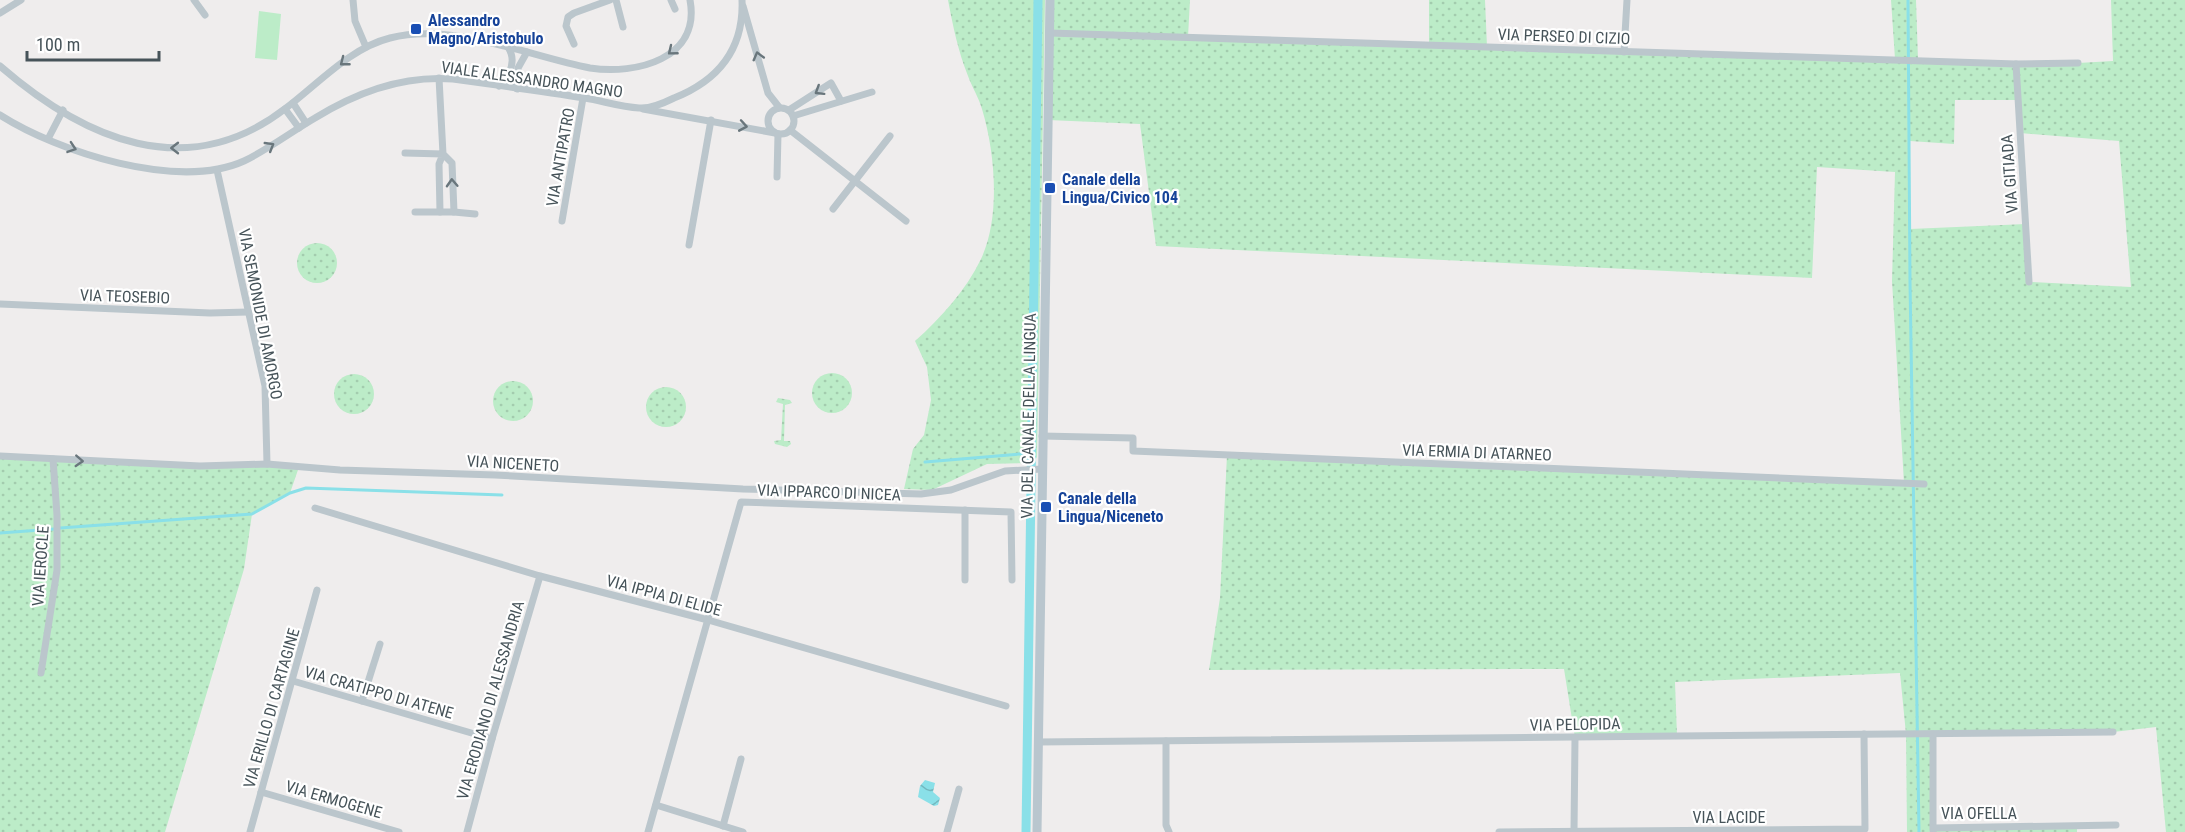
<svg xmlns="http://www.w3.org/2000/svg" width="2185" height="832" viewBox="0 0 2185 832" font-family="'Roboto Condensed',sans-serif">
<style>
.grass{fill:url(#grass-dots);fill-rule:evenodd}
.garden{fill:#bcecc8}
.water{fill:url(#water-waves)}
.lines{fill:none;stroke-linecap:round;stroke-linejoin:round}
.stream{stroke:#8ae0e8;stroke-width:3}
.canal{stroke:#8ae0e8;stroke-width:9}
.street{stroke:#bbc6cc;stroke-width:7}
.secondary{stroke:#b9c6ce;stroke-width:9}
.oneway{stroke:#69767c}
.transit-dot{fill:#1a4fb4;stroke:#fff;stroke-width:2}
.labels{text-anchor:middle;stroke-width:4.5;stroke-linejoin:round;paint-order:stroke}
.transit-label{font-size:16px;font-weight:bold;fill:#164399;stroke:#fff;text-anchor:start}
.street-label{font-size:16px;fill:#465359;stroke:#fff}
</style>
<defs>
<pattern id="grass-dots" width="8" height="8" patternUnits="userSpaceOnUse" patternTransform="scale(1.5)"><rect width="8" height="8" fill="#bcecc8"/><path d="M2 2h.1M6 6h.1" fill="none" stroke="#a3ccae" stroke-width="1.8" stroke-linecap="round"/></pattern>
<pattern id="water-waves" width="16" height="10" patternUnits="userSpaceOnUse" patternTransform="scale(1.5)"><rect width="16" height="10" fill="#8ae0e8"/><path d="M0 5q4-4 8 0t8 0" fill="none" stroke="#73b8bf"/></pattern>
</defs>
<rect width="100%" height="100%" fill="#efeded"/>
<g class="grass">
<path d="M 948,0 L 1045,0 L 1037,457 L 1033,463 L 987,464 L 932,490 L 904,489 L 913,449 L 924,435 L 931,400 L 927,367 L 915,341 C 941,318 966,290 981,259 C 1001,217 995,152 982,109 C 979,98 972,87 968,76 C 958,51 953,26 948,0 Z"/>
<path d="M 1050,0 L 1190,0 L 1188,37 L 1429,45 L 1429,0 L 1485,0 L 1487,47 L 1895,59 L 1891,0 L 1916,0 L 1918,60 L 2078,63 L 2113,61 L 2111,0 L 2185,0 L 2185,832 L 2166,832 L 2156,727 L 2113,732 L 1933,734 L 1934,828 L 2077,826 L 2077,832 L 1907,832 L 1906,734 L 1900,673 L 1675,682 L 1677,736 L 1575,738 L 1564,669 L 1209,670 L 1220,598 L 1227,455 L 1904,483 L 1892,281 L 1895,172 L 1817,167 L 1812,278 L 1156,246 L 1140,124 L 1048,120 ZM 1955,100 L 2018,100 L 2020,133 L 2119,141 L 2131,287 L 2030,282 L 2026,224 L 1910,229 L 1910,141 L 1954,144 Z"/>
<circle cx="317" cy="263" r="20"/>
<circle cx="832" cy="393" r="20"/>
<circle cx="354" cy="394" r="20"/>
<circle cx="513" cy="401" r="20"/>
<circle cx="666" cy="407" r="20"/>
<path d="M 778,398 L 790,400 L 792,403 L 785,405 L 784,441 L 790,441 L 791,444 L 787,447 L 775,444 L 774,441 L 781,440 L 783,404 L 776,402 Z"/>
<path d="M 0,456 L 299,467 L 290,493 L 252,514 L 244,569 L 165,832 L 0,832 Z"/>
</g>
<path class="garden" d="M 259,11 L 281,14 L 277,60 L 255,58 Z"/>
<path class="water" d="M 925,780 L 935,783 L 933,792 L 940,798 L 938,805 L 934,806 L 918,797 L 920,786 Z"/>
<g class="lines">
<g class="stream">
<path d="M 1908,0 L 1910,282 L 1919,832"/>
<path d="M 925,462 L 1032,453"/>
<path d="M 60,528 L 252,514 L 290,493 L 306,488 L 502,495"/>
<path d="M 0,533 L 54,529"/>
</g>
<path class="canal" d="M 1026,832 L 1038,0"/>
<g class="street">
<path d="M 194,0 L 205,15"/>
<path d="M 353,0 L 355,21 L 366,47"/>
<path d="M 616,0 L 623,27"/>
<path d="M 671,0 L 675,9"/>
<path d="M 743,6 L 768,93 L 779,107"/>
<path d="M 0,13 L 21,0"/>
<path d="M 1050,33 L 2016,64 L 2078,63"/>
<path d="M 574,44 L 566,26 L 568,17 L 574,13 L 610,0"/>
<path d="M 1624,52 L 1627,0"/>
<path d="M 2016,64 L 2029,282"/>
<path d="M 0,66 C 84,139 187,185 286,108 C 318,84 350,48 390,38 C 454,22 528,56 590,68 C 636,75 701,59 690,0"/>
<path d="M 499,86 C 510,75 517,61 508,47"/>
<path d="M 517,89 L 518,68 L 527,52"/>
<path d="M 293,103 L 306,123"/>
<circle cx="781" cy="121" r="13"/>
<path d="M 285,109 L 299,128"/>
<path d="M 643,109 L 775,133"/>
<path d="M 789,110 L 831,83 L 841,101"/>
<path d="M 0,115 C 58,152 178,191 244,161 C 269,149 291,132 315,118 C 357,92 403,75 453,79 C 497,85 541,91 585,98 C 603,101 621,107 639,108 C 650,109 664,103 674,98 C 719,80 744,49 742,0"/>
<path d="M 793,116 L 872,92"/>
<path d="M 790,130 L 906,221"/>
<path d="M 48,139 L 63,110"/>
<path d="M 405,153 L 443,154 L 452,163 L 454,212 L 440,212 L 439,164 L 443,154 L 439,78"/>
<path d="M 217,170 L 265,386 L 267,464"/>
<path d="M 777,177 L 778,134"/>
<path d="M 833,209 L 890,136"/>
<path d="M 415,212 L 440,212"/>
<path d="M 454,212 L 475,214"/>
<path d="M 562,221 L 583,98"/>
<path d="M 689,245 L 711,120"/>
<path d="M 0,304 L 210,313 L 248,312"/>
<path d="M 1042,436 L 1133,438 L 1133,451 L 1924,484"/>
<path d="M 0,456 L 200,466 L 267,464 L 340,470 L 495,475 L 743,489 L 921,494 L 951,490 L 1005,471 L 1042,469"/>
<path d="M 315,508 L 540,576 L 708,620 L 1006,706"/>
<path d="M 965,580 L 965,510"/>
<path d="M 41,673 L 57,570 L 57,515 L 53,459"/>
<path d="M 293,681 L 492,739"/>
<path d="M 362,701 L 380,644"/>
<path d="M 1933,734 L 1933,830"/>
<path d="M 1166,741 L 1166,825 L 1169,832"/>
<path d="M 1038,742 L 2113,732"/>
<path d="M 261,792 L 399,832"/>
<path d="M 656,805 L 743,832"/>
<path d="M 723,826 L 741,759"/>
<path d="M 1934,828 L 2116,825"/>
<path d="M 250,832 L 317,590"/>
<path d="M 467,832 L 492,739 L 540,576"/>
<path d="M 648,832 L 741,502 L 1011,512 L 1012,580"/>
<path d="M 947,832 L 959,789"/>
<path d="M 1499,832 L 1865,829 L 1864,734"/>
<path d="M 1574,832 L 1575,738"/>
</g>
<path class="secondary" d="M 1037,832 L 1050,0"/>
</g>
<defs><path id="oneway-chevron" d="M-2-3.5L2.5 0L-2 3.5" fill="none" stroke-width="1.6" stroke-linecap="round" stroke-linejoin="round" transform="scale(1.5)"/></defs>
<g class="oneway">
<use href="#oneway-chevron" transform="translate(672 51) rotate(141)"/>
<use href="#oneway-chevron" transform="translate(758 56) rotate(-105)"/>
<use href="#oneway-chevron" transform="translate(344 62) rotate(142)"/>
<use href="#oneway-chevron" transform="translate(819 91) rotate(148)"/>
<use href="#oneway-chevron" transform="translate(743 126) rotate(10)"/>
<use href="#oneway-chevron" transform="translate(270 146) rotate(-31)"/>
<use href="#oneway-chevron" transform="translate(72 148) rotate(19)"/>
<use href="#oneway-chevron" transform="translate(175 148) rotate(-180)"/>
<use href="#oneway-chevron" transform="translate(452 183) rotate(-93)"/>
<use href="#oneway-chevron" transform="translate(79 461) rotate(3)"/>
</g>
<g class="transit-dot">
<rect x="410" y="23" width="12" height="12" rx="3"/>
<rect x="1044" y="182" width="12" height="12" rx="3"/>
<rect x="1040" y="501" width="12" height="12" rx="3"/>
</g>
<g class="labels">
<g class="transit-label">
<text x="428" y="26">Alessandro<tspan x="428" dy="18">Magno/Aristobulo</tspan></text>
<text x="1062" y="185">Canale della<tspan x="1062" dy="18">Lingua/Civico 104</tspan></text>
<text x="1058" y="504">Canale della<tspan x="1058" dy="18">Lingua/Niceneto</tspan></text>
</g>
<g class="street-label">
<text transform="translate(1564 36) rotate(2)" y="6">VIA PERSEO DI CIZIO</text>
<text transform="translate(532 79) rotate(8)" y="6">VIALE ALESSANDRO MAGNO</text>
<text transform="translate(560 157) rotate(-80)" y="6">VIA ANTIPATRO</text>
<text transform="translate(2009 174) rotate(-94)" y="6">VIA GITIADA</text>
<text transform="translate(125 296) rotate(2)" y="6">VIA TEOSEBIO</text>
<text transform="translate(261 314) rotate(79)" y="6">VIA SEMONIDE DI AMORGO</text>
<text transform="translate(1028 416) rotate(-89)" y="6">VIA DEL CANALE DELLA LINGUA</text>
<text transform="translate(1477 452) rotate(2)" y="6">VIA ERMIA DI ATARNEO</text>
<text transform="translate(513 463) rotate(3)" y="6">VIA NICENETO</text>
<text transform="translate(829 492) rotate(2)" y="6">VIA IPPARCO DI NICEA</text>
<text transform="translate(40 566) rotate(-86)" y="6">VIA IEROCLE</text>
<text transform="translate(664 595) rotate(15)" y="6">VIA IPPIA DI ELIDE</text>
<text transform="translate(379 692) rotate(16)" y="6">VIA CRATIPPO DI ATENE</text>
<text transform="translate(490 700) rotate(-74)" y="6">VIA ERODIANO DI ALESSANDRIA</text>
<text transform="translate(271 708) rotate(-74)" y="6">VIA ERILLO DI CARTAGINE</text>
<text transform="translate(1575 724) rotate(-1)" y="6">VIA PELOPIDA</text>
<text transform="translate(334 799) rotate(16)" y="6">VIA ERMOGENE</text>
<text x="1979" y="819">VIA OFELLA</text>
<text x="1729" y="823">VIA LACIDE</text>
</g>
</g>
<path d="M27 51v9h132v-9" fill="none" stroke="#465359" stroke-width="3"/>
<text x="36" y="51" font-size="18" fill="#465359" stroke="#ffffff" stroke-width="4.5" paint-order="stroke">100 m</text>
</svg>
